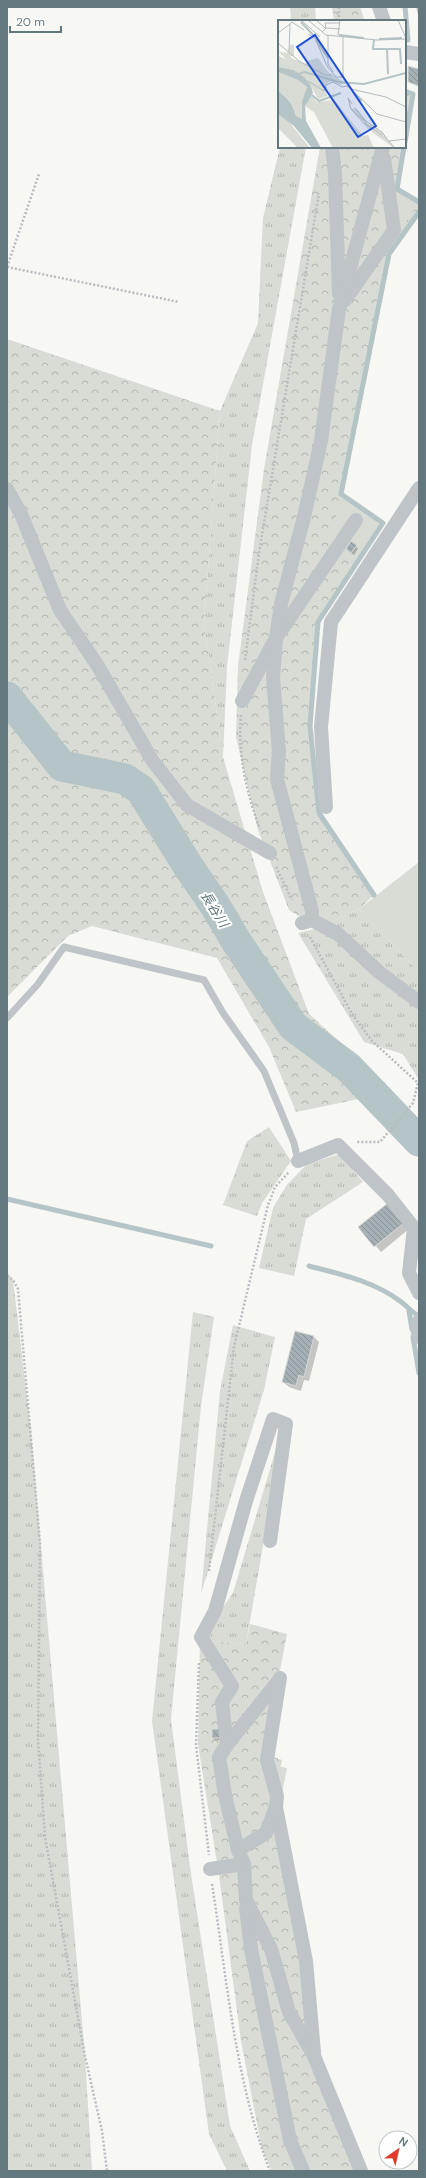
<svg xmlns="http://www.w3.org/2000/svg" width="426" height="2178" viewBox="0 0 426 2178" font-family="'DM Sans','Noto Sans JP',sans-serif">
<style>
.grass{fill:url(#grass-tufts)}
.forest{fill:url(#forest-crowns)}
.park{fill:#d8dcd4}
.shadow{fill:#0003}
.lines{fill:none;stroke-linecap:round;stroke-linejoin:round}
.stream{stroke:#b5c4c6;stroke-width:5}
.river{stroke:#b5c4c6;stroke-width:31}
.building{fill:url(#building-back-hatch);stroke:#d9d9d7}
.path{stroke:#b9bdbf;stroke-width:2.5;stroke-dasharray:2 2;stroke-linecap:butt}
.lane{stroke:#bec4c7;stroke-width:7}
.street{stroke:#bec4c7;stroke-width:14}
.labels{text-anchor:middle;stroke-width:4;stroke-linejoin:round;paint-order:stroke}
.water-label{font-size:13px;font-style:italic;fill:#5e767a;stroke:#fff}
.inset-river{fill:none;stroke:#b5c4c6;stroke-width:2}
.inset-road{fill:none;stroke:#b3bcbe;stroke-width:1}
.view{fill:#1d4ed8;fill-opacity:0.15;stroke:#1d4ed8;stroke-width:2}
.inset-edge{fill:none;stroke:#63777f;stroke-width:2}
</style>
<defs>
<pattern id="grass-tufts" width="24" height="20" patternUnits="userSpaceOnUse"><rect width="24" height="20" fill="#d8dcd4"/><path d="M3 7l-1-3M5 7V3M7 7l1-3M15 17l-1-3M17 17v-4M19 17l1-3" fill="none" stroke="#b3b7b1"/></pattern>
<pattern id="forest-crowns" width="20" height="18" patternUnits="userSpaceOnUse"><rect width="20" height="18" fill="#d8dcd4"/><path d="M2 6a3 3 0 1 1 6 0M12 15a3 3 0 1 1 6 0" fill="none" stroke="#b3b7b1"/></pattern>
<pattern id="building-back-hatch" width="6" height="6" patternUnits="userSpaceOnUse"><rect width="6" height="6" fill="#a5b0b4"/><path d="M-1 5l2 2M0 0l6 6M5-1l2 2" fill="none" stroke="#8a9498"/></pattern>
</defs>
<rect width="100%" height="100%" fill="#f7f7f4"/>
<g class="grass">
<path d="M 290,7 L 315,7 L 316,21 L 291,21 Z"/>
<path d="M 280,147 L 306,147 L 252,445 L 227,667 L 223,757 L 204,623 L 220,411 L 258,323 L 263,218 Z"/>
<path d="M 359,909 L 419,972 L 419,1080 L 403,1054 L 364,1042 L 298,933 L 319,928 Z"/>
<path d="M 269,1127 L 291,1161 L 262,1203 L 257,1216 L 223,1205 L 247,1141 Z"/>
<path d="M 340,1154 L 363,1182 L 306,1219 L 294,1276 L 259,1268 L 273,1208 L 286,1186 L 307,1164 Z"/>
<path d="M 7,1272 L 13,1280 L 31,1432 L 85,2056 L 92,2171 L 7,2171 Z"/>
<path d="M 193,1312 L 214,1317 L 201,1406 L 171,1719 L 190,1867 L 230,2126 L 250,2171 L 227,2171 L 209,2134 L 152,1721 Z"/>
<path d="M 233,1325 L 275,1337 L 264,1390 L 201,1594 L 220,1391 Z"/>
<path d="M 285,1419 L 246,1644 L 200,1640 L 233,1593 Z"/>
</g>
<g class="forest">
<path d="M 332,7 L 360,7 L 365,21 L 334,21 Z"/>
<path d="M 405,91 L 413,94 L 405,142 Z"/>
<path d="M 320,147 L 404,147 L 397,189 L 419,202 L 419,212 L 389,254 L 341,493 L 383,523 L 318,622 L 310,726 L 319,813 L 374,895 L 359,909 L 319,928 L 289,910 L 258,830 L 236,737 L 238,666 L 264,469 Z"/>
<path d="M 7,339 L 220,411 L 204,623 L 223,757 L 263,892 L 309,1014 L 386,1084 L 378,1095 L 296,1112 L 269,1047 L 217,958 L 92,926 L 68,936 L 7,997 Z"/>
<path d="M 250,1624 L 287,1634 L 264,1754 L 282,1760 L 272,1806 L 302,1962 L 310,2054 L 358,2171 L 272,2171 L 262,2149 L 241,2041 L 219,1875 L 198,1744 L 200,1640 L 246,1644 Z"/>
</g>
<g class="park">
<path d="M 396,191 L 417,205 L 397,236 L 376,223 Z"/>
<path d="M 344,500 L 381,525 L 356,561 L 325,541 Z"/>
<path d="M 419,862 L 419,972 L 359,909 Z"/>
<path d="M 266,1764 L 287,1768 L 281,1798 L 260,1794 Z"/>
</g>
<g class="shadow">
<path d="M 416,7 L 419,7 L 419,20 L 419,19 Z"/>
<path d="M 419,70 L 419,87 L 409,82 Z"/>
<path d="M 356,546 L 358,549 L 354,555 L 349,552 Z"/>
<path d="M 388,1204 L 409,1229 L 381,1252 L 360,1227 Z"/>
<path d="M 296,1332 L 314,1337 L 319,1342 L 309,1381 L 304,1380 L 301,1391 L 289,1387 L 283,1382 Z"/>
<path d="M 222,1732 L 223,1740 L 215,1740 L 213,1738 Z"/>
</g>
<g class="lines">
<g class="stream">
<path d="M 405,7 L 408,40"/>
<path d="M 405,91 L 413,94 L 405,142"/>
<path d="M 404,147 L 397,189 L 419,202"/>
<path d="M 374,895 L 319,813 L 310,726 L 318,622 L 383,523 L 341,494 L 389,254 L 419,212"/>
<path d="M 7,1199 L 211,1246"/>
<path d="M 309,1266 C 340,1274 373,1281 400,1301 C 407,1306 411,1312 419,1316"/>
<path d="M 409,1311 L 412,1329"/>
<path d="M 413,1337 L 419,1373"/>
</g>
<path class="river" d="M 7,697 L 62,766 L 125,779 L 141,790 L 188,866 L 216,907 L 236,941 L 293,1026 L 349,1068 L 419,1141"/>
</g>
<g class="building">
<path d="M 408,66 L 419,69 L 419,86 L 408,82 Z"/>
<path d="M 351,541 L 357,545 L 351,553 L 346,549 Z"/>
<path d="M 388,1203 L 404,1223 L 374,1247 L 358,1227 Z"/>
<path d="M 295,1331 L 314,1336 L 304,1377 L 299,1375 L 296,1386 L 282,1382 Z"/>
<rect x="212" y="1729" width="8" height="9"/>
</g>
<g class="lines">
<g class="path">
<path d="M 339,7 L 339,21"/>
<path d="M 7,267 L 179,302"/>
<path d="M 7,267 L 39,174"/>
<path d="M 245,660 L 259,553 L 319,193"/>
<path d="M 241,715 C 237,752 247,795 260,829"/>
<path d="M 276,867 L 292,900"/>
<path d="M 310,937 L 352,1014 L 372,1041 L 418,1083 L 413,1103 L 380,1142 L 357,1142"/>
<path d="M 7,1276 L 13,1280 L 18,1289 L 40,1543 L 38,1740 L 45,1837 L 85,2056 L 102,2131 L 107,2171"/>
<path d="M 209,1571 L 234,1347 L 268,1205 L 275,1187 L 289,1172"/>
<path d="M 199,1663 L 196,1745 L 209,1855"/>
<path d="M 212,1884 C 227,1980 235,2080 270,2171"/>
</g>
<path class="lane" d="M 7,1018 L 38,984 L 64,947 L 204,980 L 223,1013 L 264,1071 L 294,1143 L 298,1161"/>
<g class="street">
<path d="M 379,7 L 384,21"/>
<path d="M 405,52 L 419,54"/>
<path d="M 332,147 L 335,173 L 339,294"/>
<path d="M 345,300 L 394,230 L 384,158"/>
<path d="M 7,489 L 21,514 L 60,610 L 98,666 L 152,760 L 187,805 L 270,853"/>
<path d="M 242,701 L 276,638 L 356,520"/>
<path d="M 326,807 L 321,727 L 331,622 L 419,488"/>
<path d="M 312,920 L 312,911 L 277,779 L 279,751 L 273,678 L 276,638 L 281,604 L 304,517 L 321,441 L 339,309 L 383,147"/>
<path d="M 302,923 L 312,920 L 338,934 L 379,972 L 419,1002"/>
<path d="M 298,1161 L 338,1145 L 388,1195 L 414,1228 L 409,1273 L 419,1293"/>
<path d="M 419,1321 L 417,1328 L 419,1337"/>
<path d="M 270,1541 L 286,1424 L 273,1419 L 246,1501 L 215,1611 L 201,1637 L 232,1686 L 222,1702 L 227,1745 L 219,1757 L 225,1795 L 238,1850 L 244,1864 L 246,1900 L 271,1949 L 289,2012 L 314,2056 L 361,2171"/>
<path d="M 227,1745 L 279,1680"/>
<path d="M 276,1807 L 306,1961 L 314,2052"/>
<path d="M 238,1850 L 266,1833 L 276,1807 L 277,1796 L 267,1760 L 280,1678"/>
<path d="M 210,1869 L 244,1864"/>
<path d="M 246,1908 L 251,1949 L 290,2140 L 303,2171"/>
</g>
</g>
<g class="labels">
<g class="water-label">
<text transform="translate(215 909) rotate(58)" y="5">長谷川</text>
</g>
</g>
<g transform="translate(278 20)">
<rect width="128" height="128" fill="#f7f7f4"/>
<path d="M 0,52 L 20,60 L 29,67 L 24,100 L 18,96 L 13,83 L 0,70 ZM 33,75 L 39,82 L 56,80 L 85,116 L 90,115 L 96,128 L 55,128 L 36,92 L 27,86 ZM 0,88 L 32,128 L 20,128 L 0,108 Z" fill="#d8dcd4"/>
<path d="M 13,24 L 16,25 L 16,36 L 12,36 L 15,39 L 28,44 L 29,41 L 40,38 L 50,52 L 66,62 L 63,65 L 55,61 L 49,63 L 49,76 L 40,79 L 33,66 L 16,50 L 0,47 L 0,36 L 8,39 L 0,31 L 7,33 L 8,31 L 8,35 ZM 77,87 L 90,104 L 104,112 L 116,128 L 90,109 L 73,90 Z" fill="#d8dcd4"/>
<path d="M 0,47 L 16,50 L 27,58 L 33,66 L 35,73 L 27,86 L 28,101 L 43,128 L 34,128 L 16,106 L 0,94 L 0,70 L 13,83 L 18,96 L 24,99 L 24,82 L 29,67 L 20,60 L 0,52 Z" fill="#b5c4c6"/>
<path class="inset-river" d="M 23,2 L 37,17M 61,15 L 86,18M 101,19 L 124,18M 38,20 L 50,38M 96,20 L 95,29 L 122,29 L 123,44M 109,29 L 110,54M 17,55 L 27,52 L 60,62 L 86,64 L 128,53M 75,72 L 84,81M 34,75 L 41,81 L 63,73"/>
<path class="inset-road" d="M 23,0 L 42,17M 30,0 L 48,15 L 99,20 L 128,19M 38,0 L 47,8M 120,0 L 128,18M 12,4 L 14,2 L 26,10M 48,8 L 47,3 L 62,3M 44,12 L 48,8 L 62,9M 0,13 L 12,4M 30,14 L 37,18 L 49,46 L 58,57M 50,15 L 50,44 L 55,52M 60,15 L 62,0M 0,23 L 21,41 L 47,55 L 54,55M 11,31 L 12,4M 58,57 L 65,57 L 65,16M 30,61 L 46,71 L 48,65 L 55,62 L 64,67 L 69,66 L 73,69 L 108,77 L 128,87M 73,69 L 99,94 L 128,102M 74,84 L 70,78 L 73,89 L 79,95 L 104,112 L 109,119M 78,89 L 88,101M 86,103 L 104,115M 108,118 L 117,128M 111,121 L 128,119"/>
<path class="view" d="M 37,15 L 98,106 L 80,117 L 19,27 Z"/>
<rect width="128" height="128" class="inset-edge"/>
</g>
<rect width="426" height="2178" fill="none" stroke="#63777f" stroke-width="16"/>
<g transform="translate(398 2150) rotate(34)"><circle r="19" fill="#ffffff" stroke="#c1c9cc"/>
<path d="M0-3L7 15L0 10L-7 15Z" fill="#e03b2c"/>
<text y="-6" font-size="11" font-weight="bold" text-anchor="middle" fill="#63777f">N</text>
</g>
<path d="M10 26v6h51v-6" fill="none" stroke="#63777f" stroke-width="2"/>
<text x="16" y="26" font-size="12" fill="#63777f" stroke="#ffffff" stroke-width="3" paint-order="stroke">20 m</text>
</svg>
